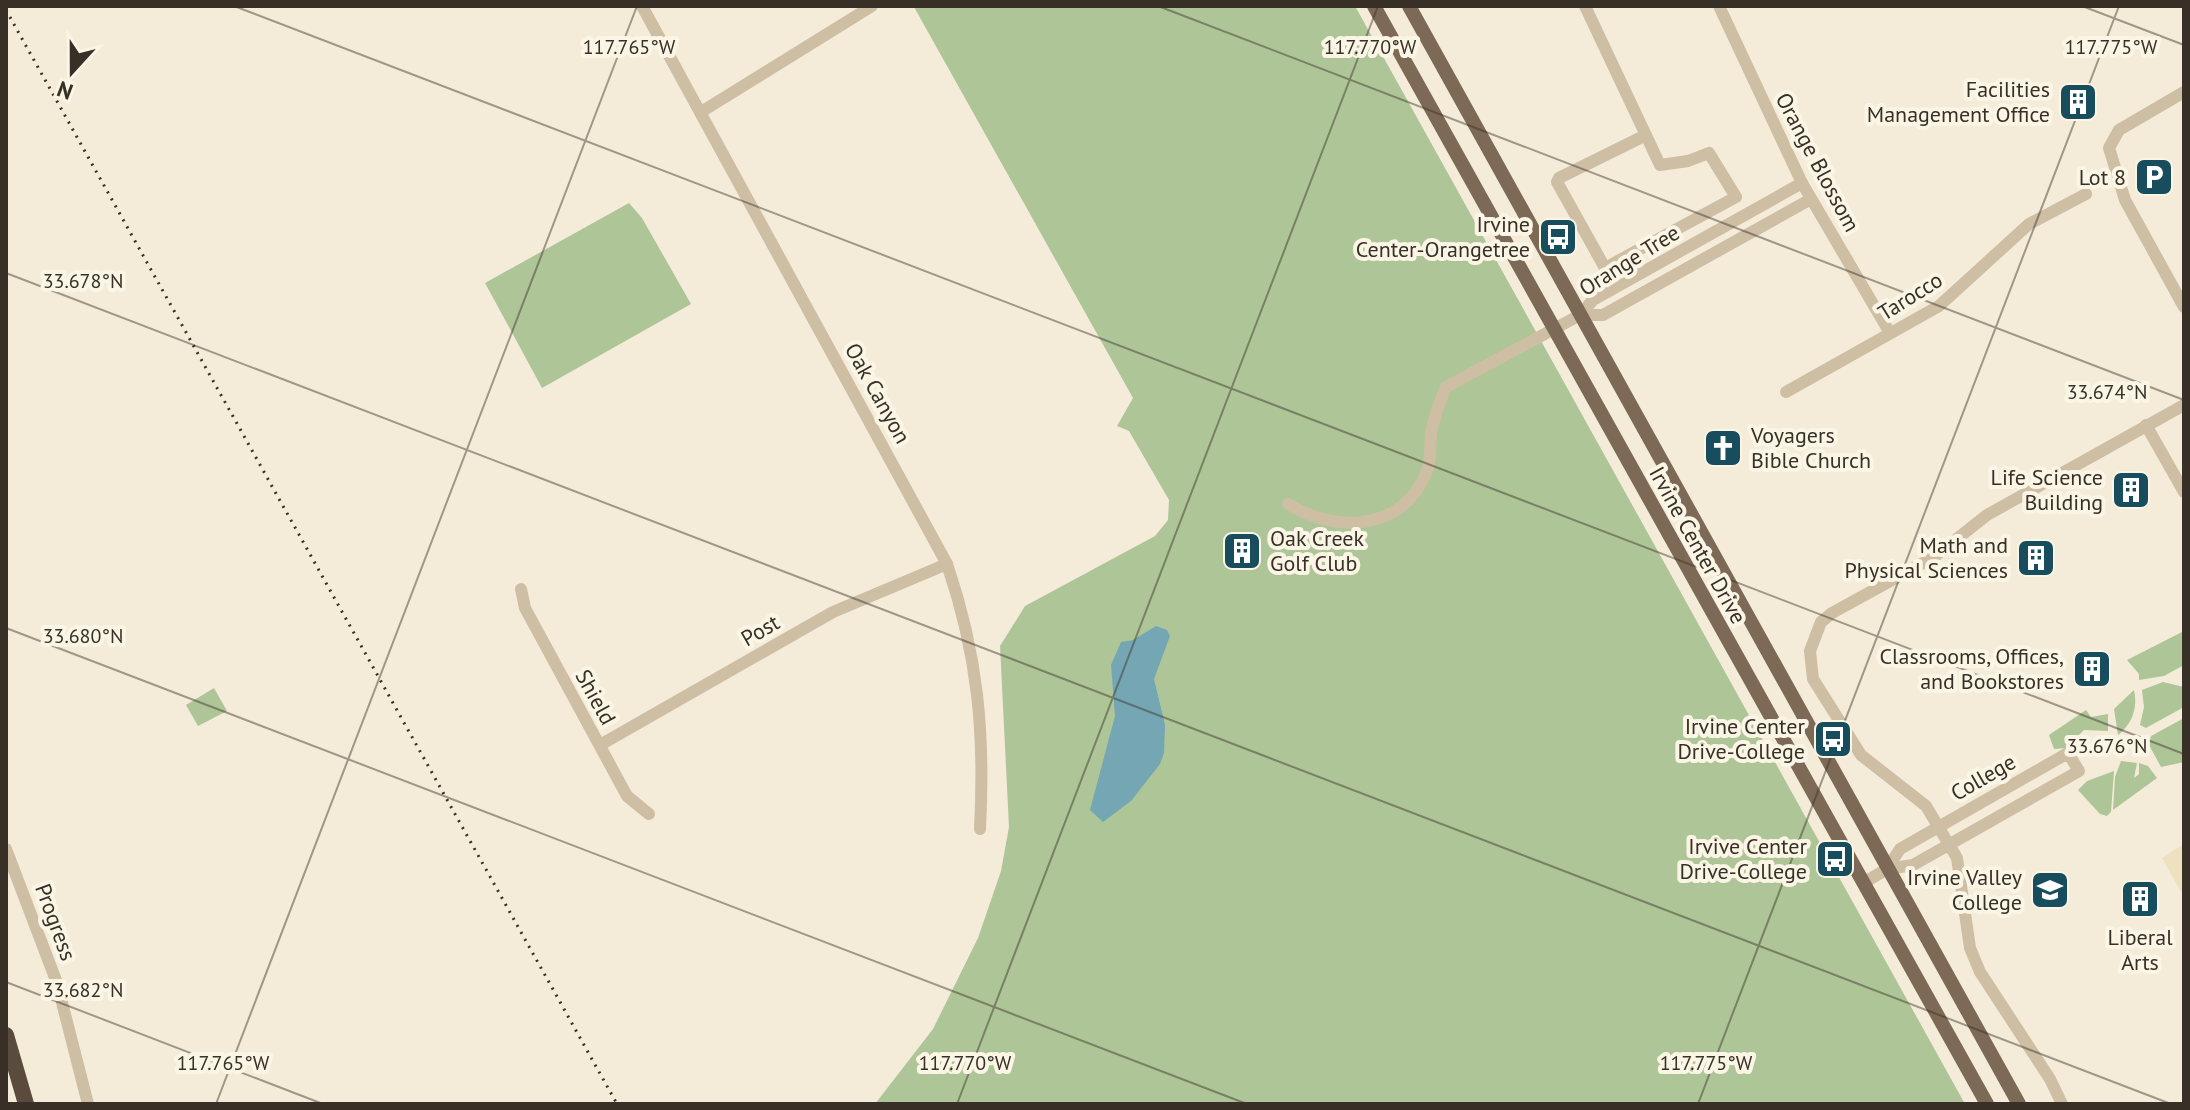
<svg xmlns="http://www.w3.org/2000/svg" width="2190" height="1110" viewBox="0 0 2190 1110" font-family="'PT Sans',sans-serif">
<style>
.green{fill:#aec598}
.plaza{fill:#eee1bf}
.water{fill:#75a6b4}
.lines{fill:none;stroke-linecap:round;stroke-linejoin:round}
.minor{stroke:#cebea4;stroke-width:12}
.major{stroke:#7c6956;stroke-width:14}
.highway{stroke:#5a4b3d;stroke-width:16}
.rail{stroke:#382f26;stroke-width:3;stroke-dasharray:2 6;stroke-linecap:butt}
.ticks{fill:none;stroke:#382f26;stroke-width:2;stroke-opacity:0.45}
.labels{text-anchor:middle;stroke-width:8;stroke-linejoin:round;paint-order:stroke}
.poi-label{font-size:22px;fill:#382f26;stroke:#fbf5e6;text-anchor:end}
.street-label{font-size:22px;fill:#382f26;stroke:#fbf5e6}
.ticks-label{font-size:20px;text-anchor:middle;fill:#382f26;stroke:#fbf5e6;stroke-width:8;stroke-linejoin:round;paint-order:stroke}
</style>
<rect width="100%" height="100%" fill="#f4ecd9"/>
<g class="green">
<path d="M 1355,6 L 1965,1104 L 875,1104 L 933,1029 L 978,938 L 1001,871 L 1009,827 L 1000,646 L 1025,606 L 1155,536 L 1168,520 L 1169,500 L 1129,431 L 1117,426 L 1133,398 L 914,7 Z"/>
<path d="M 629,203 L 642,218 L 691,304 L 542,388 L 485,283 Z"/>
<path d="M 2184,631 L 2184,665 L 2164,676 L 2139,680 L 2139,674 L 2127,660 Z"/>
<path d="M 2163,682 L 2184,687 L 2184,707 L 2146,728 L 2140,725 L 2144,707 L 2142,690 Z"/>
<path d="M 214,688 L 227,711 L 198,726 L 186,705 Z"/>
<path d="M 2134,690 C 2138,708 2132,724 2118,735 L 2114,709 Z"/>
<path d="M 2086,710 L 2091,717 L 2108,714 L 2108,731 L 2084,730 L 2066,748 L 2054,749 L 2049,735 Z"/>
<path d="M 2184,718 L 2184,762 L 2161,767 L 2149,745 L 2151,736 Z"/>
<path d="M 2121,761 L 2137,763 L 2134,778 L 2139,774 L 2139,763 L 2148,766 L 2157,778 L 2113,810 L 2115,777 Z"/>
<path d="M 2114,771 L 2111,812 L 2107,816 L 2100,814 L 2078,790 L 2087,781 Z"/>
</g>
<path class="plaza" d="M 2184,844 L 2184,897 L 2162,858 Z"/>
<path class="water" d="M 1156,626 L 1167,630 L 1170,636 L 1154,679 L 1165,725 L 1164,753 L 1160,764 L 1131,801 L 1103,822 L 1090,810 L 1115,716 L 1111,665 L 1121,642 L 1133,640 Z"/>
<g class="lines">
<g class="minor">
<path d="M 642,6 L 947,564 C 978,655 985,733 980,829"/>
<path d="M 1585,6 L 1660,165 L 1688,161 L 1709,153 L 1736,197 L 1605,268 L 1557,182 L 1559,178 L 1646,135"/>
<path d="M 1719,6 L 1802,183 L 1890,333"/>
<path d="M 2184,92 L 2119,130 L 2109,148 L 2125,200 L 2184,307"/>
<path d="M 701,112 L 872,6"/>
<path d="M 1580,315 L 1603,315 L 1811,199"/>
<path d="M 1786,392 L 1939,306 L 2029,224 L 2086,194"/>
<path d="M 2146,425 L 2184,492"/>
<path d="M 1288,504 C 1336,534 1404,531 1427,471 C 1431,460 1430,446 1431,434 C 1434,418 1439,403 1446,387 L 1580,315 L 1593,300 L 1802,183"/>
<path d="M 521,589 L 525,608 L 627,796 L 649,814"/>
<path d="M 600,745 L 833,612 L 947,564"/>
<path d="M 6,849 L 57,983 L 88,1104"/>
<path d="M 1865,882 L 1887,869 L 1913,865 L 2079,771 L 2068,753 L 1900,849 L 1887,869"/>
<path d="M 2062,1104 L 2050,1079 L 1980,972 L 1970,948 L 1957,858 L 1926,806 L 1861,755 L 1813,679 L 1810,651 L 1821,622 L 1832,613 L 1934,557 L 1987,515 L 2184,405"/>
</g>
<g class="major">
<path d="M 1374,6 L 1987,1104"/>
<path d="M 1409,6 L 2019,1104"/>
</g>
<path class="highway" d="M 6,1035 L 26,1104"/>
<path class="rail" d="M 6,10 L 617,1104"/>
</g>
<path class="ticks" d="M 234,6 L 2184,754M 1158,6 L 2184,400M 2082,6 L 2184,45M 6,273 L 2171,1104M 6,628 L 1247,1104M 6,982 L 323,1104M 216,1104 L 637,6M 957,1104 L 1378,6M 1698,1104 L 2119,6"/>
<defs>
<g id="building-square" transform="scale(2)"><rect x="-9" y="-9" width="18" height="18" rx="4" fill="#184d5e" stroke="#fbf5e6"/><path d="M-4-6H4V6H1V3H-1V6H-4ZM-2.5-4.3h1.7v1.8h-1.7ZM.8-4.3h1.7v1.8H.8ZM-2.5-1h1.7V.8h-1.7ZM.8-1h1.7V.8H.8Z" fill="#fff"/></g>
<g id="parking-square" transform="scale(2)"><rect x="-9" y="-9" width="18" height="18" rx="4" fill="#184d5e" stroke="#fbf5e6"/><path d="M-3.5-5.5H1a3.5 3.5 0 0 1 0 7H-1V5.5H-3.5ZM-1-3.4V-.6H.8a1.4 1.4 0 0 0 0-2.8Z" fill="#fff"/></g>
<g id="bus-square" transform="scale(2)"><rect x="-9" y="-9" width="18" height="18" rx="4" fill="#184d5e" stroke="#fbf5e6"/><path d="M-5-6H5V4H4V6H2V4H-2V6H-4V4H-5ZM-3.5-4V0h7V-4ZM-3.5 1.2v1.5H-2V1.2ZM2 1.2v1.5H3.5V1.2Z" fill="#fff"/></g>
<g id="church-square" transform="scale(2)"><rect x="-9" y="-9" width="18" height="18" rx="4" fill="#184d5e" stroke="#fbf5e6"/><path d="M-1.2-6h2.4v3.5h3.3v2.4h-3.3V6h-2.4V-.1h-3.3v-2.4h3.3Z" fill="#fff"/></g>
<g id="university-square" transform="scale(2)"><rect x="-9" y="-9" width="18" height="18" rx="4" fill="#184d5e" stroke="#fbf5e6"/><path d="M0-5L7-2L0 1L-7-2ZM-4 1L0 2.5L4 1V4Q0 6-4 4Z" fill="#fff"/></g>
</defs>
<g fill-rule="evenodd">
<use href="#building-square" x="2078" y="102"/>
<use href="#parking-square" x="2154" y="177"/>
<use href="#bus-square" x="1558" y="237"/>
<use href="#church-square" x="1723" y="448"/>
<use href="#building-square" x="2131" y="490"/>
<use href="#building-square" x="1242" y="551"/>
<use href="#building-square" x="2036" y="558"/>
<use href="#building-square" x="2092" y="669"/>
<use href="#bus-square" x="1833" y="739"/>
<use href="#bus-square" x="1835" y="859"/>
<use href="#university-square" x="2050" y="890"/>
<use href="#building-square" x="2140" y="899"/>
</g>
<g class="labels">
<g class="poi-label">
<text x="2050" y="97">Facilities<tspan x="2050" dy="25">Management Office</tspan></text>
<text x="2126" y="185">Lot 8</text>
<text x="1530" y="232">Irvine<tspan x="1530" dy="25">Center-Orangetree</tspan></text>
<text x="1751" y="443" text-anchor="start">Voyagers<tspan x="1751" dy="25">Bible Church</tspan></text>
<text x="2103" y="485">Life Science<tspan x="2103" dy="25">Building</tspan></text>
<text x="1270" y="546" text-anchor="start">Oak Creek<tspan x="1270" dy="25">Golf Club</tspan></text>
<text x="2008" y="553">Math and<tspan x="2008" dy="25">Physical Sciences</tspan></text>
<text x="2064" y="664">Classrooms, Offices,<tspan x="2064" dy="25">and Bookstores</tspan></text>
<text x="1805" y="734">Irvine Center<tspan x="1805" dy="25">Drive-College</tspan></text>
<text x="1807" y="854">Irvive Center<tspan x="1807" dy="25">Drive-College</tspan></text>
<text x="2022" y="885">Irvine Valley<tspan x="2022" dy="25">College</tspan></text>
<text x="2140" y="945" text-anchor="middle">Liberal<tspan x="2140" dy="25">Arts</tspan></text>
</g>
<g class="street-label">
<text transform="translate(1818 162) rotate(62)" y="8">Orange Blossom</text>
<text transform="translate(1629 260) rotate(-32)" y="8">Orange Tree</text>
<text transform="translate(1910 296) rotate(-32)" y="8">Tarocco</text>
<text transform="translate(878 393) rotate(61)" y="8">Oak Canyon</text>
<text transform="translate(1698 545) rotate(61)" y="8">Irvine Center Drive</text>
<text transform="translate(760 630) rotate(-30)" y="8">Post</text>
<text transform="translate(596 697) rotate(61)" y="8">Shield</text>
<text transform="translate(1983 777) rotate(-30)" y="8">College</text>
<text transform="translate(56 922) rotate(70)" y="8">Progress</text>
</g>
</g>
<g class="ticks-label">
<text x="629" y="54">117.765°W</text>
<text x="1370" y="54">117.770°W</text>
<text x="2111" y="54">117.775°W</text>
<text x="83" y="288">33.678°N</text>
<text x="2107" y="399">33.674°N</text>
<text x="83" y="643">33.680°N</text>
<text x="2107" y="753">33.676°N</text>
<text x="83" y="997">33.682°N</text>
<text x="223" y="1070">117.765°W</text>
<text x="965" y="1070">117.770°W</text>
<text x="1706" y="1070">117.775°W</text>
</g>
<rect width="2190" height="1110" fill="none" stroke="#382f26" stroke-width="16"/>
<g transform="translate(72 72) rotate(201)" stroke="#fbf5e6" stroke-width="6" paint-order="stroke">
<path d="M0-6L14 30L0 20L-14 30Z" fill="#382f26"/>
<text y="-12" font-size="22" font-weight="bold" text-anchor="middle" fill="#382f26">N</text>
</g>
</svg>
